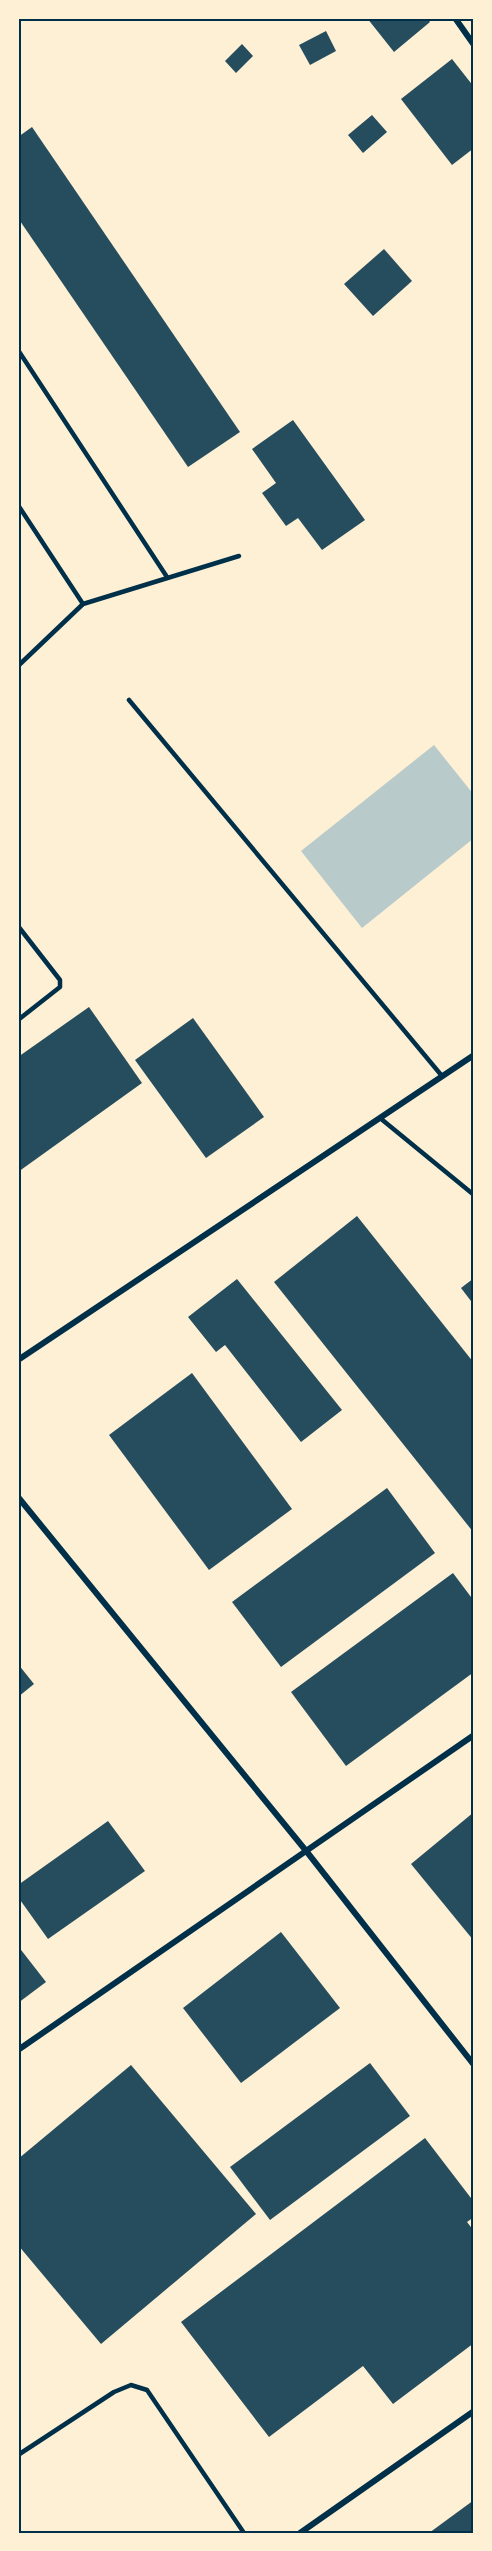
<svg xmlns="http://www.w3.org/2000/svg" width="492" height="2551" viewBox="0 0 492 2551" font-family="'DejaVu Sans',sans-serif">
<style>
.green{fill:#b9caca}
.building{fill:#264d5e}
.lines{fill:none;stroke-linecap:round;stroke-linejoin:round}
.service{stroke:#003049;stroke-width:4.5}
.minor{stroke:#003049;stroke-width:6}
.neatline{fill:none;stroke:#003049;stroke-width:2}
</style>
<rect width="100%" height="100%" fill="#fdf0d5"/>
<path class="green" d="M 434,745 L 474,795 L 474,838 L 362,928 L 301,851 Z"/>
<g class="building">
<path d="M 367,18 L 427,18 L 430,22 L 394,52 Z"/>
<path d="M 326,31 L 336,51 L 310,65 L 299,45 Z"/>
<path d="M 242,44 L 253,56 L 236,73 L 225,61 Z"/>
<path d="M 452,59 L 474,87 L 474,148 L 452,165 L 401,99 Z"/>
<path d="M 372,115 L 387,132 L 363,153 L 348,135 Z"/>
<path d="M 32,127 L 240,432 L 188,467 L 18,218 L 18,137 Z"/>
<path d="M 384,249 L 412,281 L 373,316 L 344,284 Z"/>
<path d="M 293,420 L 365,520 L 322,550 L 298,518 L 286,526 L 262,493 L 276,483 L 252,449 Z"/>
<path d="M 89,1007 L 142,1083 L 18,1172 L 18,1057 Z"/>
<path d="M 193,1018 L 264,1117 L 206,1158 L 135,1060 Z"/>
<path d="M 357,1216 L 474,1363 L 474,1533 L 274,1282 Z"/>
<path d="M 474,1278 L 474,1305 L 461,1288 Z"/>
<path d="M 237,1279 L 342,1410 L 301,1442 L 225,1345 L 216,1352 L 188,1317 Z"/>
<path d="M 192,1373 L 292,1509 L 209,1570 L 109,1435 Z"/>
<path d="M 387,1488 L 435,1553 L 281,1667 L 232,1602 Z"/>
<path d="M 453,1573 L 474,1601 L 474,1672 L 346,1766 L 291,1692 Z"/>
<path d="M 18,1664 L 34,1684 L 18,1697 Z"/>
<path d="M 474,1812 L 474,1941 L 411,1864 Z"/>
<path d="M 108,1821 L 145,1871 L 48,1939 L 18,1897 L 18,1885 Z"/>
<path d="M 281,1932 L 340,2008 L 241,2083 L 183,2008 Z"/>
<path d="M 18,1946 L 46,1982 L 18,2003 Z"/>
<path d="M 370,2063 L 410,2116 L 270,2220 L 230,2167 Z"/>
<path d="M 131,2065 L 256,2214 L 101,2344 L 18,2245 L 18,2159 Z"/>
<path d="M 425,2138 L 474,2202 L 474,2217 L 467,2222 L 474,2231 L 474,2343 L 393,2404 L 363,2366 L 269,2437 L 181,2322 Z"/>
<path d="M 474,2500 L 474,2533 L 429,2533 Z"/>
</g>
<g class="lines">
<g class="service">
<path d="M 18,350 L 167,577"/>
<path d="M 18,505 L 83,604"/>
<path d="M 18,666 L 83,604 L 239,556"/>
<path d="M 129,700 L 442,1076"/>
<path d="M 18,926 L 60,980 L 60,987 L 18,1020"/>
<path d="M 380,1118 L 474,1195"/>
<path d="M 18,2455 L 114,2392 L 131,2385 L 147,2390 L 244,2533"/>
</g>
<g class="minor">
<path d="M 455,18 L 474,45"/>
<path d="M 18,1360 L 474,1055"/>
<path d="M 18,1497 L 307,1852 L 474,2065"/>
<path d="M 18,2050 L 474,1735"/>
<path d="M 300,2533 L 474,2411"/>
</g>
</g>
<rect width="492" height="2551" fill="none" stroke="#fdf0d5" stroke-width="39"/>
<rect x="20" y="20" width="452" height="2512" class="neatline"/>
</svg>
